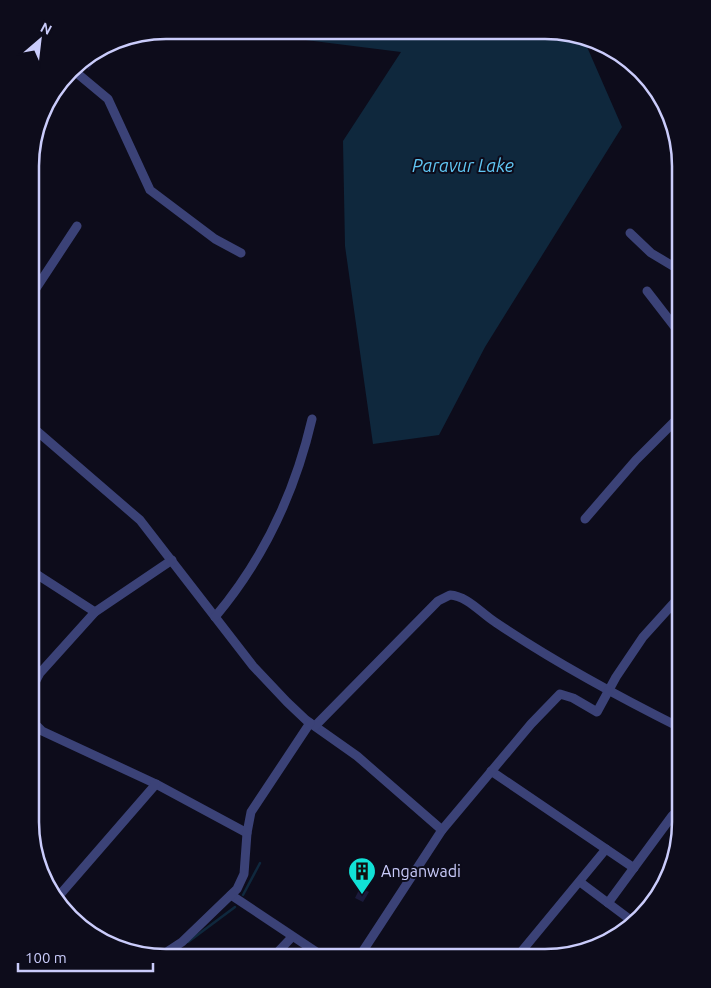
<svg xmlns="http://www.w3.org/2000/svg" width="711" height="988" viewBox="0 0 711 988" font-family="Ubuntu,sans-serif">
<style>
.water{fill:#0f283d}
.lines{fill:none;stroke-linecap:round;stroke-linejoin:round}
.stream{stroke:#0f283d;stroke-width:2.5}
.building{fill:#1b1a3b}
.minor{stroke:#3b4277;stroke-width:9}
.labels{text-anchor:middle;stroke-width:4;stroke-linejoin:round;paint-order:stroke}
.poi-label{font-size:16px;fill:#caccfb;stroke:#0d0c1b;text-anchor:start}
.water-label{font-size:18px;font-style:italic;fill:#60c6f3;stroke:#0d0c1b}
.rim{fill:none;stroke:#caccfb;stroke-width:2.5}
</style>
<rect width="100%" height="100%" fill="#0d0c1b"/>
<path class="water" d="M 162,31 L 564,31 L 584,40 L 622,127 L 485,347 L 439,435 L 373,444 L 345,246 L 343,141 L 401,52 L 234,31 Z"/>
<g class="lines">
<g class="stream">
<path d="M 243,895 L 260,863"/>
<path d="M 188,942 L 235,907"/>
</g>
</g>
<g class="building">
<path d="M 90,55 L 96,58 L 89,70 L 78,63 Z"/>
<path d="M 360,888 L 369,892 L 363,902 L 355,898 Z"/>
</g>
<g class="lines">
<g class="minor">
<path d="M 72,69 L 108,99 L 150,190 L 215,239 L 241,253"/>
<path d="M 630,233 L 651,253 L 681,271"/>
<path d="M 647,291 L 681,335"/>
<path d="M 31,296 L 77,226"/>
<path d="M 31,426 L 140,520 L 253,666 L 287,702 L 306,720 L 357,756 L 442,830"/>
<path d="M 585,519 L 636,460 L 681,415"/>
<path d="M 30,570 L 95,612"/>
<path d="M 30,588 L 39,576"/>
<path d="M 215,617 C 263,560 295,492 312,419"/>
<path d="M 30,692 L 40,673 L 95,612 L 172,560"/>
<path d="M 30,719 L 42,731 L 156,784 L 247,833"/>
<path d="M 315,726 L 438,601 L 450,595 C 467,596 481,613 495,622 C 554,662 617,696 681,728"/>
<path d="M 491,771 L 634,868"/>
<path d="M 580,882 L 632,921"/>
<path d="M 231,895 L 324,957"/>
<path d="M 57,898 L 156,784"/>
<path d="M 608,903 L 672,816 L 681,807"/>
<path d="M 159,957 L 182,942 L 237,889 L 244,874 L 247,833 L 251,812 L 310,723"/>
<path d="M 273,957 L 292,937"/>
<path d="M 359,957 L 442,830 L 531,724 L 560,694 L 573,698 L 597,712 L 616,677 L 643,637 L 681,595"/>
<path d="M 516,958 L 606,849"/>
</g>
</g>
<defs>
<g id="building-pin" transform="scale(1.4375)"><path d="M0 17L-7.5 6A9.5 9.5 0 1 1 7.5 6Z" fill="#11e1d6" stroke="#0d0c1b"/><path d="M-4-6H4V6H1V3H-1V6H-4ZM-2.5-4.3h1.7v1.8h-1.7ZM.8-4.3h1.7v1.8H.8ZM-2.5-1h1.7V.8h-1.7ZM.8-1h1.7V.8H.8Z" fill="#111"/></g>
</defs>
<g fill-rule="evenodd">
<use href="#building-pin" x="362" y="871"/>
</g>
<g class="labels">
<g class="poi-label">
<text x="381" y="877">Anganwadi</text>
</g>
<g class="water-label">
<text x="463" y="172">Paravur Lake</text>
</g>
</g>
<path d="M0 0H711V988H0ZM166 39H545A127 127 0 0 1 672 166V822A127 127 0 0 1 545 949H166A127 127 0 0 1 39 822V166A127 127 0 0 1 166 39Z" fill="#0d0c1b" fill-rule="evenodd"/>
<path class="rim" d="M166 39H545A127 127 0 0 1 672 166V822A127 127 0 0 1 545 949H166A127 127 0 0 1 39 822V166A127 127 0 0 1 166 39Z"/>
<g transform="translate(40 40) rotate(28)" stroke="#0d0c1b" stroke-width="4" paint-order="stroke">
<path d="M0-4L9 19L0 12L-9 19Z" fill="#caccfb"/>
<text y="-8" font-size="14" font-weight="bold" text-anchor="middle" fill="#caccfb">N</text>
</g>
<path d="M18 963v8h135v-8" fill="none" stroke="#caccfb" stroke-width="2.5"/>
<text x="25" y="963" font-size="15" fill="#caccfb" stroke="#0d0c1b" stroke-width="4" paint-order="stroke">100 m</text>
</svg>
